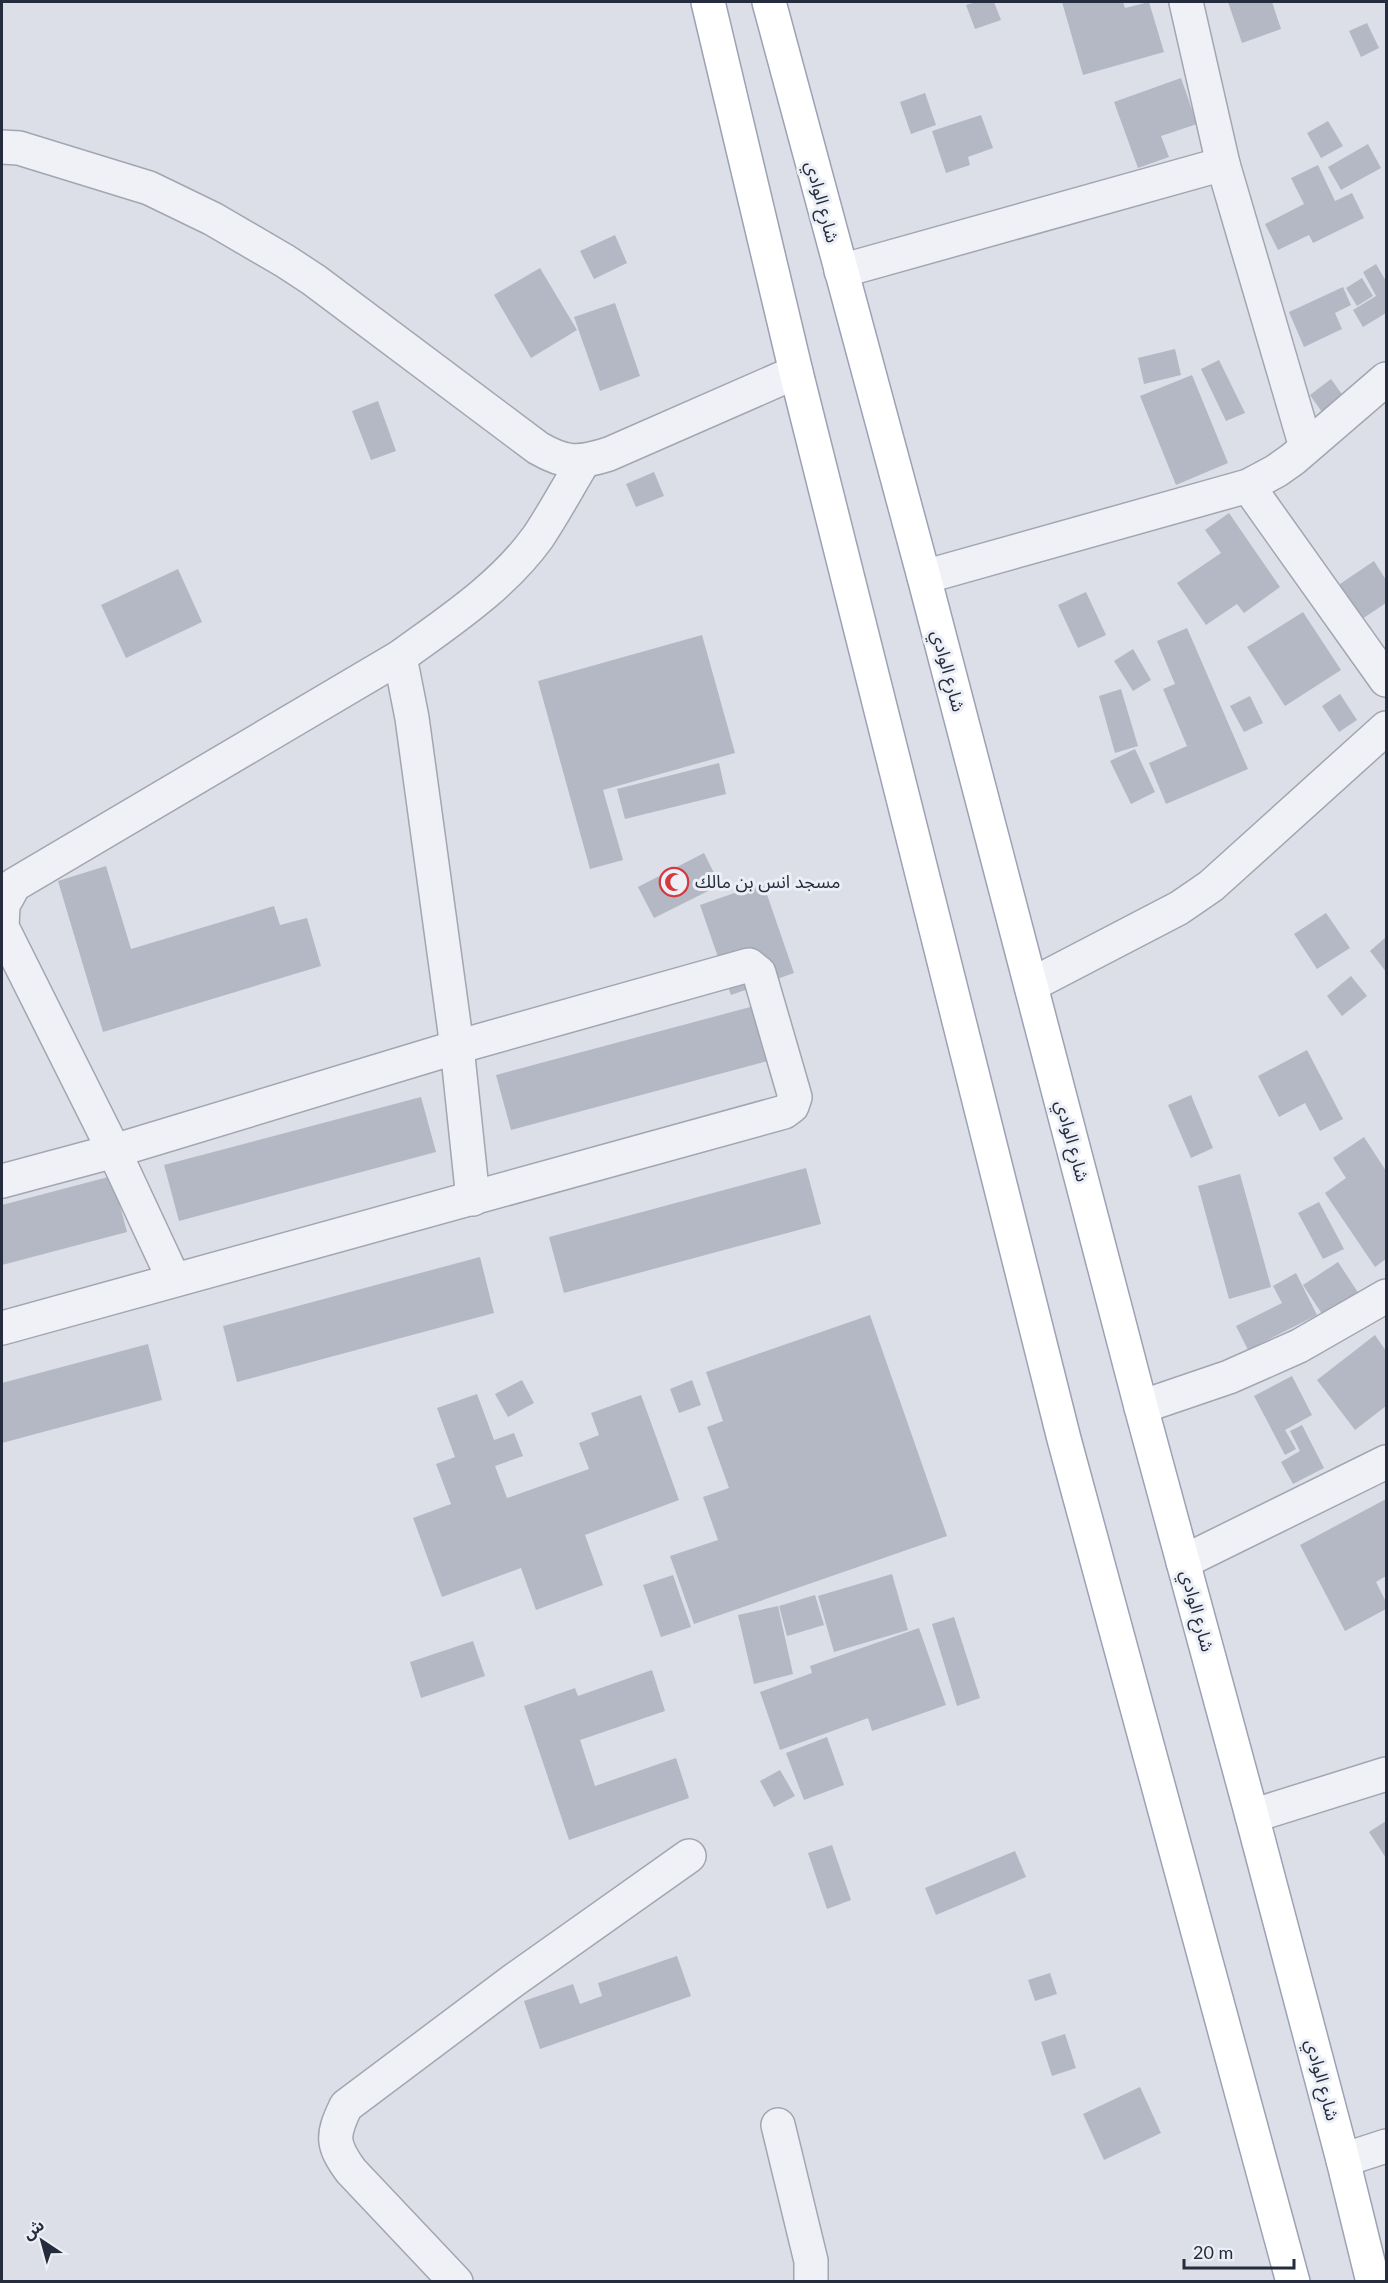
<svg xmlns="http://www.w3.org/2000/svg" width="1388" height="2283" viewBox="0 0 1388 2283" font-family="Lato,'Noto Sans Arabic',sans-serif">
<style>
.building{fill:#b3b8c4}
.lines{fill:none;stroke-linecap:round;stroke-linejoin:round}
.minor-casing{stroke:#a1a6b1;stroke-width:36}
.major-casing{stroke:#9ba2b4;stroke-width:36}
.minor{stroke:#eff1f6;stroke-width:33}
.major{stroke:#fff;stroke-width:33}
.labels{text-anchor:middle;stroke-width:6;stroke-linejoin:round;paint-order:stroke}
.street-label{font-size:18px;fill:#252c3e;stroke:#eceff5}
.poi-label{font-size:18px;fill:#252c3e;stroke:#eceff5;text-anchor:start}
</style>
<rect width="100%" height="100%" fill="#dcdfe7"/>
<g class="building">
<path d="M 976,2 L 994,2 L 1001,20 L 975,29 L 966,5 Z"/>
<path d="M 1062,2 L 1123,2 L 1125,8 L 1149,2 L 1164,52 L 1083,75 Z"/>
<path d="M 1228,2 L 1272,2 L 1281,29 L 1242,43 Z"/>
<path d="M 1367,23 L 1379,48 L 1361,57 L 1349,31 Z"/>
<path d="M 1181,78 L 1197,124 L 1161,136 L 1169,157 L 1138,168 L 1114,102 Z"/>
<path d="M 925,93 L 936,125 L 911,134 L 900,102 Z"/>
<path d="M 981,115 L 993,148 L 968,157 L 970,165 L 946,173 L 932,131 Z"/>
<path d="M 1328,121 L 1343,146 L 1321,158 L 1307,133 Z"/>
<path d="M 1368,144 L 1381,168 L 1341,190 L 1328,167 Z"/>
<path d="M 1318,165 L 1335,201 L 1352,193 L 1364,218 L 1313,243 L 1309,235 L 1278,250 L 1265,224 L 1304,204 L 1291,178 Z"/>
<path d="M 615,235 L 627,263 L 594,279 L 580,251 Z"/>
<path d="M 1376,264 L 1386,281 L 1386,313 L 1363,327 L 1353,310 L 1376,296 L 1363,272 Z"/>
<path d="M 540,268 L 577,330 L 531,358 L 494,295 Z"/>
<path d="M 1362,278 L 1373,296 L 1357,306 L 1346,288 Z"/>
<path d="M 1343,287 L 1351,305 L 1335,313 L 1342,329 L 1304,347 L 1289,312 Z"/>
<path d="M 615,303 L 640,376 L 600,391 L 574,317 Z"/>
<path d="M 1175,349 L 1181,375 L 1144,384 L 1138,358 Z"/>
<path d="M 1219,360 L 1245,413 L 1226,421 L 1201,369 Z"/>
<path d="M 1192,375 L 1228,463 L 1176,485 L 1140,396 Z"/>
<path d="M 1331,379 L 1346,400 L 1324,415 L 1310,395 Z"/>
<path d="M 378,401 L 396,451 L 371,460 L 352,411 Z"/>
<path d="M 654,472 L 664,496 L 636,507 L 626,484 Z"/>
<path d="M 1229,513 L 1280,587 L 1244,613 L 1237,604 L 1206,625 L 1177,583 L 1221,553 L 1205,530 Z"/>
<path d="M 1374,561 L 1386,580 L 1386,603 L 1356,623 L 1334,588 Z"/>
<path d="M 178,569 L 202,622 L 126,658 L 101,605 Z"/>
<path d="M 1086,592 L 1106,635 L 1078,648 L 1058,605 Z"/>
<path d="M 1303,612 L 1341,670 L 1285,706 L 1247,647 Z"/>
<path d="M 1187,628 L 1248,769 L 1166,804 L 1149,763 L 1187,746 L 1163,689 L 1175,684 L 1157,641 Z"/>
<path d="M 702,635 L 735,753 L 603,790 L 623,860 L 590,869 L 538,681 Z"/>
<path d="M 1133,649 L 1151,680 L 1133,691 L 1114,661 Z"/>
<path d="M 1121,689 L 1138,746 L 1115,753 L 1099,696 Z"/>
<path d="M 1340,694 L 1357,720 L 1339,732 L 1322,706 Z"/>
<path d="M 1250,696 L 1263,723 L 1244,732 L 1230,706 Z"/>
<path d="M 1135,749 L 1155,792 L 1131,804 L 1110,761 Z"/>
<path d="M 719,763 L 726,794 L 625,819 L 617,789 Z"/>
<path d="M 704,853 L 720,885 L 654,918 L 638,887 Z"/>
<path d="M 106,866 L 131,949 L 274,906 L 280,925 L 307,918 L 321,966 L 103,1032 L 58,881 Z"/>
<path d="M 763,883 L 794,973 L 731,995 L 700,905 Z"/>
<path d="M 1326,913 L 1350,948 L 1317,969 L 1294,934 Z"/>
<path d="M 1386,937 L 1386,972 L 1370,951 Z"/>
<path d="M 1351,976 L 1367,996 L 1342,1016 L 1327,996 Z"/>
<path d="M 754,1006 L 768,1061 L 511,1130 L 496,1075 Z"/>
<path d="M 1307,1050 L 1343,1119 L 1320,1131 L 1305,1103 L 1279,1117 L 1258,1076 Z"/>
<path d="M 1191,1095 L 1213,1148 L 1191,1158 L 1168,1105 Z"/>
<path d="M 421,1097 L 436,1152 L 179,1221 L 164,1165 Z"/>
<path d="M 1364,1137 L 1386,1171 L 1386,1259 L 1375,1267 L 1325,1193 L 1346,1178 L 1333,1158 Z"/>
<path d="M 806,1168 L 821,1224 L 564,1293 L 549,1237 Z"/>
<path d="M 1240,1174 L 1271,1287 L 1229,1299 L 1198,1186 Z"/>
<path d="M 112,1176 L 127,1232 L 2,1265 L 2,1205 Z"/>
<path d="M 1319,1202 L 1344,1249 L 1323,1259 L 1298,1213 Z"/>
<path d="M 480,1257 L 494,1313 L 237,1382 L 223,1326 Z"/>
<path d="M 1338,1262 L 1359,1294 L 1324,1317 L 1303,1285 Z"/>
<path d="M 1296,1273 L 1317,1315 L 1248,1350 L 1236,1326 L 1282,1303 L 1273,1286 Z"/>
<path d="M 870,1315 L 947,1536 L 694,1624 L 670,1556 L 718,1540 L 703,1497 L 729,1488 L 707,1427 L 723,1421 L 706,1372 Z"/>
<path d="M 1375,1335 L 1386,1351 L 1386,1406 L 1355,1430 L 1317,1380 Z"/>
<path d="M 148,1344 L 162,1400 L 2,1443 L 2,1383 Z"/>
<path d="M 1292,1376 L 1312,1415 L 1285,1430 L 1296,1449 L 1285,1455 L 1254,1396 Z"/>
<path d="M 522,1380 L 534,1403 L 508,1417 L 495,1394 Z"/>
<path d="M 692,1380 L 701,1405 L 679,1413 L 670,1389 Z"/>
<path d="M 477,1394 L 494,1440 L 514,1433 L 523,1456 L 495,1466 L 507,1498 L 589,1469 L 579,1443 L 599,1435 L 591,1413 L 641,1395 L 679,1500 L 585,1535 L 603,1585 L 536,1610 L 521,1568 L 442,1597 L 413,1518 L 451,1504 L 436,1464 L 455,1457 L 437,1408 Z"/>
<path d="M 1302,1425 L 1324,1468 L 1293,1484 L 1281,1462 L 1300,1451 L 1290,1431 Z"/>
<path d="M 1386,1499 L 1386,1576 L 1376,1582 L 1386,1602 L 1386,1609 L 1345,1631 L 1300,1545 Z"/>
<path d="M 892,1574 L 908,1630 L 834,1652 L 818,1596 Z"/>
<path d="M 673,1575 L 691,1627 L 661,1637 L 643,1585 Z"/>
<path d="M 815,1595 L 824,1625 L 787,1636 L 779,1606 Z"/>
<path d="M 778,1606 L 793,1674 L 754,1684 L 738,1615 Z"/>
<path d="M 954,1617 L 980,1698 L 957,1706 L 932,1624 Z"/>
<path d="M 919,1628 L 946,1705 L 872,1731 L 868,1718 L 780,1750 L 760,1692 L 812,1673 L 810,1666 Z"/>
<path d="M 473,1641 L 485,1676 L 421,1698 L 410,1662 Z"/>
<path d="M 652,1670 L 665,1711 L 580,1740 L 595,1786 L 676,1758 L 689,1798 L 569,1840 L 524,1706 L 575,1688 L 578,1696 Z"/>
<path d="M 827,1737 L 844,1785 L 804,1800 L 786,1753 Z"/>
<path d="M 780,1770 L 795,1796 L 774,1807 L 760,1781 Z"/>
<path d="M 1386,1821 L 1386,1858 L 1369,1832 Z"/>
<path d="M 832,1845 L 851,1900 L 827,1909 L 808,1853 Z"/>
<path d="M 1015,1851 L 1026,1877 L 936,1915 L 925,1888 Z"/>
<path d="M 677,1956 L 691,1996 L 540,2049 L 524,2001 L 573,1984 L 580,2004 L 602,1996 L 598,1983 Z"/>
<path d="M 1050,1973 L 1057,1994 L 1035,2001 L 1028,1980 Z"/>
<path d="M 1065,2034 L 1076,2068 L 1052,2076 L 1041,2042 Z"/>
<path d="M 1140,2087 L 1161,2133 L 1104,2160 L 1083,2114 Z"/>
</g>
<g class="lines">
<g class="minor-casing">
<g id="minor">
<path d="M 1186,2 L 1223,164 L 1306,447"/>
<path d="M 2,147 L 19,148 L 149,188 L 213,219 L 285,261 L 314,280 L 538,448 C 566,464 578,464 609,454 L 796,372"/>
<path d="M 841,271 L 1223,164"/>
<path d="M 1248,486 L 1386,680"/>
<path d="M 924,577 L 1248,486 L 1276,471 L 1293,459 L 1386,379"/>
<path d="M 1031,985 L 1179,908 L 1211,886 L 1386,728"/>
<path d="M 2,1181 L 114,1151 L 457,1047 L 749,965 L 759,973 L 795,1097 L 792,1106 L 784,1112 L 2,1328"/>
<path d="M 473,1199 L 457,1047 L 412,718 L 400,657 C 448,622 502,587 538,537 C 554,513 568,487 583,462"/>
<path d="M 174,1280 L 114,1151 L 2,927 L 3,905 L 14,885 L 400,657"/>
<path d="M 1141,1407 L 1229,1377 L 1299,1346 L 1386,1296"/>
<path d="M 1183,1562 L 1386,1462"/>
<path d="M 1252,1816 L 1386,1774"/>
<path d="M 778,2125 L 811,2261 L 811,2282"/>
<path d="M 1343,2160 L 1386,2146"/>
<path d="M 456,2282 L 351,2171 C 331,2144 332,2135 346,2106 L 514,1980 L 689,1856"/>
</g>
</g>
<g class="major-casing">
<g id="major">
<path d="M 708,2 L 796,372 L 1064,1439 L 1293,2282"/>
<path d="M 769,2 L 924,577 L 1141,1407 L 1252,1816 L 1343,2160 L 1373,2282"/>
</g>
</g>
<use href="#minor" class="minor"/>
<use href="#major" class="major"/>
</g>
<defs>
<g id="mosque-ring" transform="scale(1.5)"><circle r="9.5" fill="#eceff5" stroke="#d5383f" stroke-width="1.5"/><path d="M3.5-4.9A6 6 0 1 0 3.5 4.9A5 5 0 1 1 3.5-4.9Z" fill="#d5383f"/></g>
</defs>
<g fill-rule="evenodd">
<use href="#mosque-ring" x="674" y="882"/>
</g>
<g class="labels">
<g class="street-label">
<text transform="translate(822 202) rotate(75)" y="6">شارع الوادي</text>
<text transform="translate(948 671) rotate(75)" y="6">شارع الوادي</text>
<text transform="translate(1072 1141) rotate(75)" y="6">شارع الوادي</text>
<text transform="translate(1197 1611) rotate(75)" y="6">شارع الوادي</text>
<text transform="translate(1322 2080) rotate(75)" y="6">شارع الوادي</text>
</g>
<g class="poi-label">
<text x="695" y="888">مسجد انس بن مالك</text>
</g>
</g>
<rect width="1388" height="2283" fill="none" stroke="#252c3e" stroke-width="6"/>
<g transform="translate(42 2241) rotate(324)" stroke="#eceff5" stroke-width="4.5" paint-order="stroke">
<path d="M0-4.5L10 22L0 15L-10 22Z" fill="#252c3e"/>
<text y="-9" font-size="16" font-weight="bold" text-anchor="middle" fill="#252c3e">ش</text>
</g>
<path d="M1184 2259v9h110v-9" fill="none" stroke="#252c3e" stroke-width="3"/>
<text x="1193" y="2259" font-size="18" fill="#252c3e" stroke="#eceff5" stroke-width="4.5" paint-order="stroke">20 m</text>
</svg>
